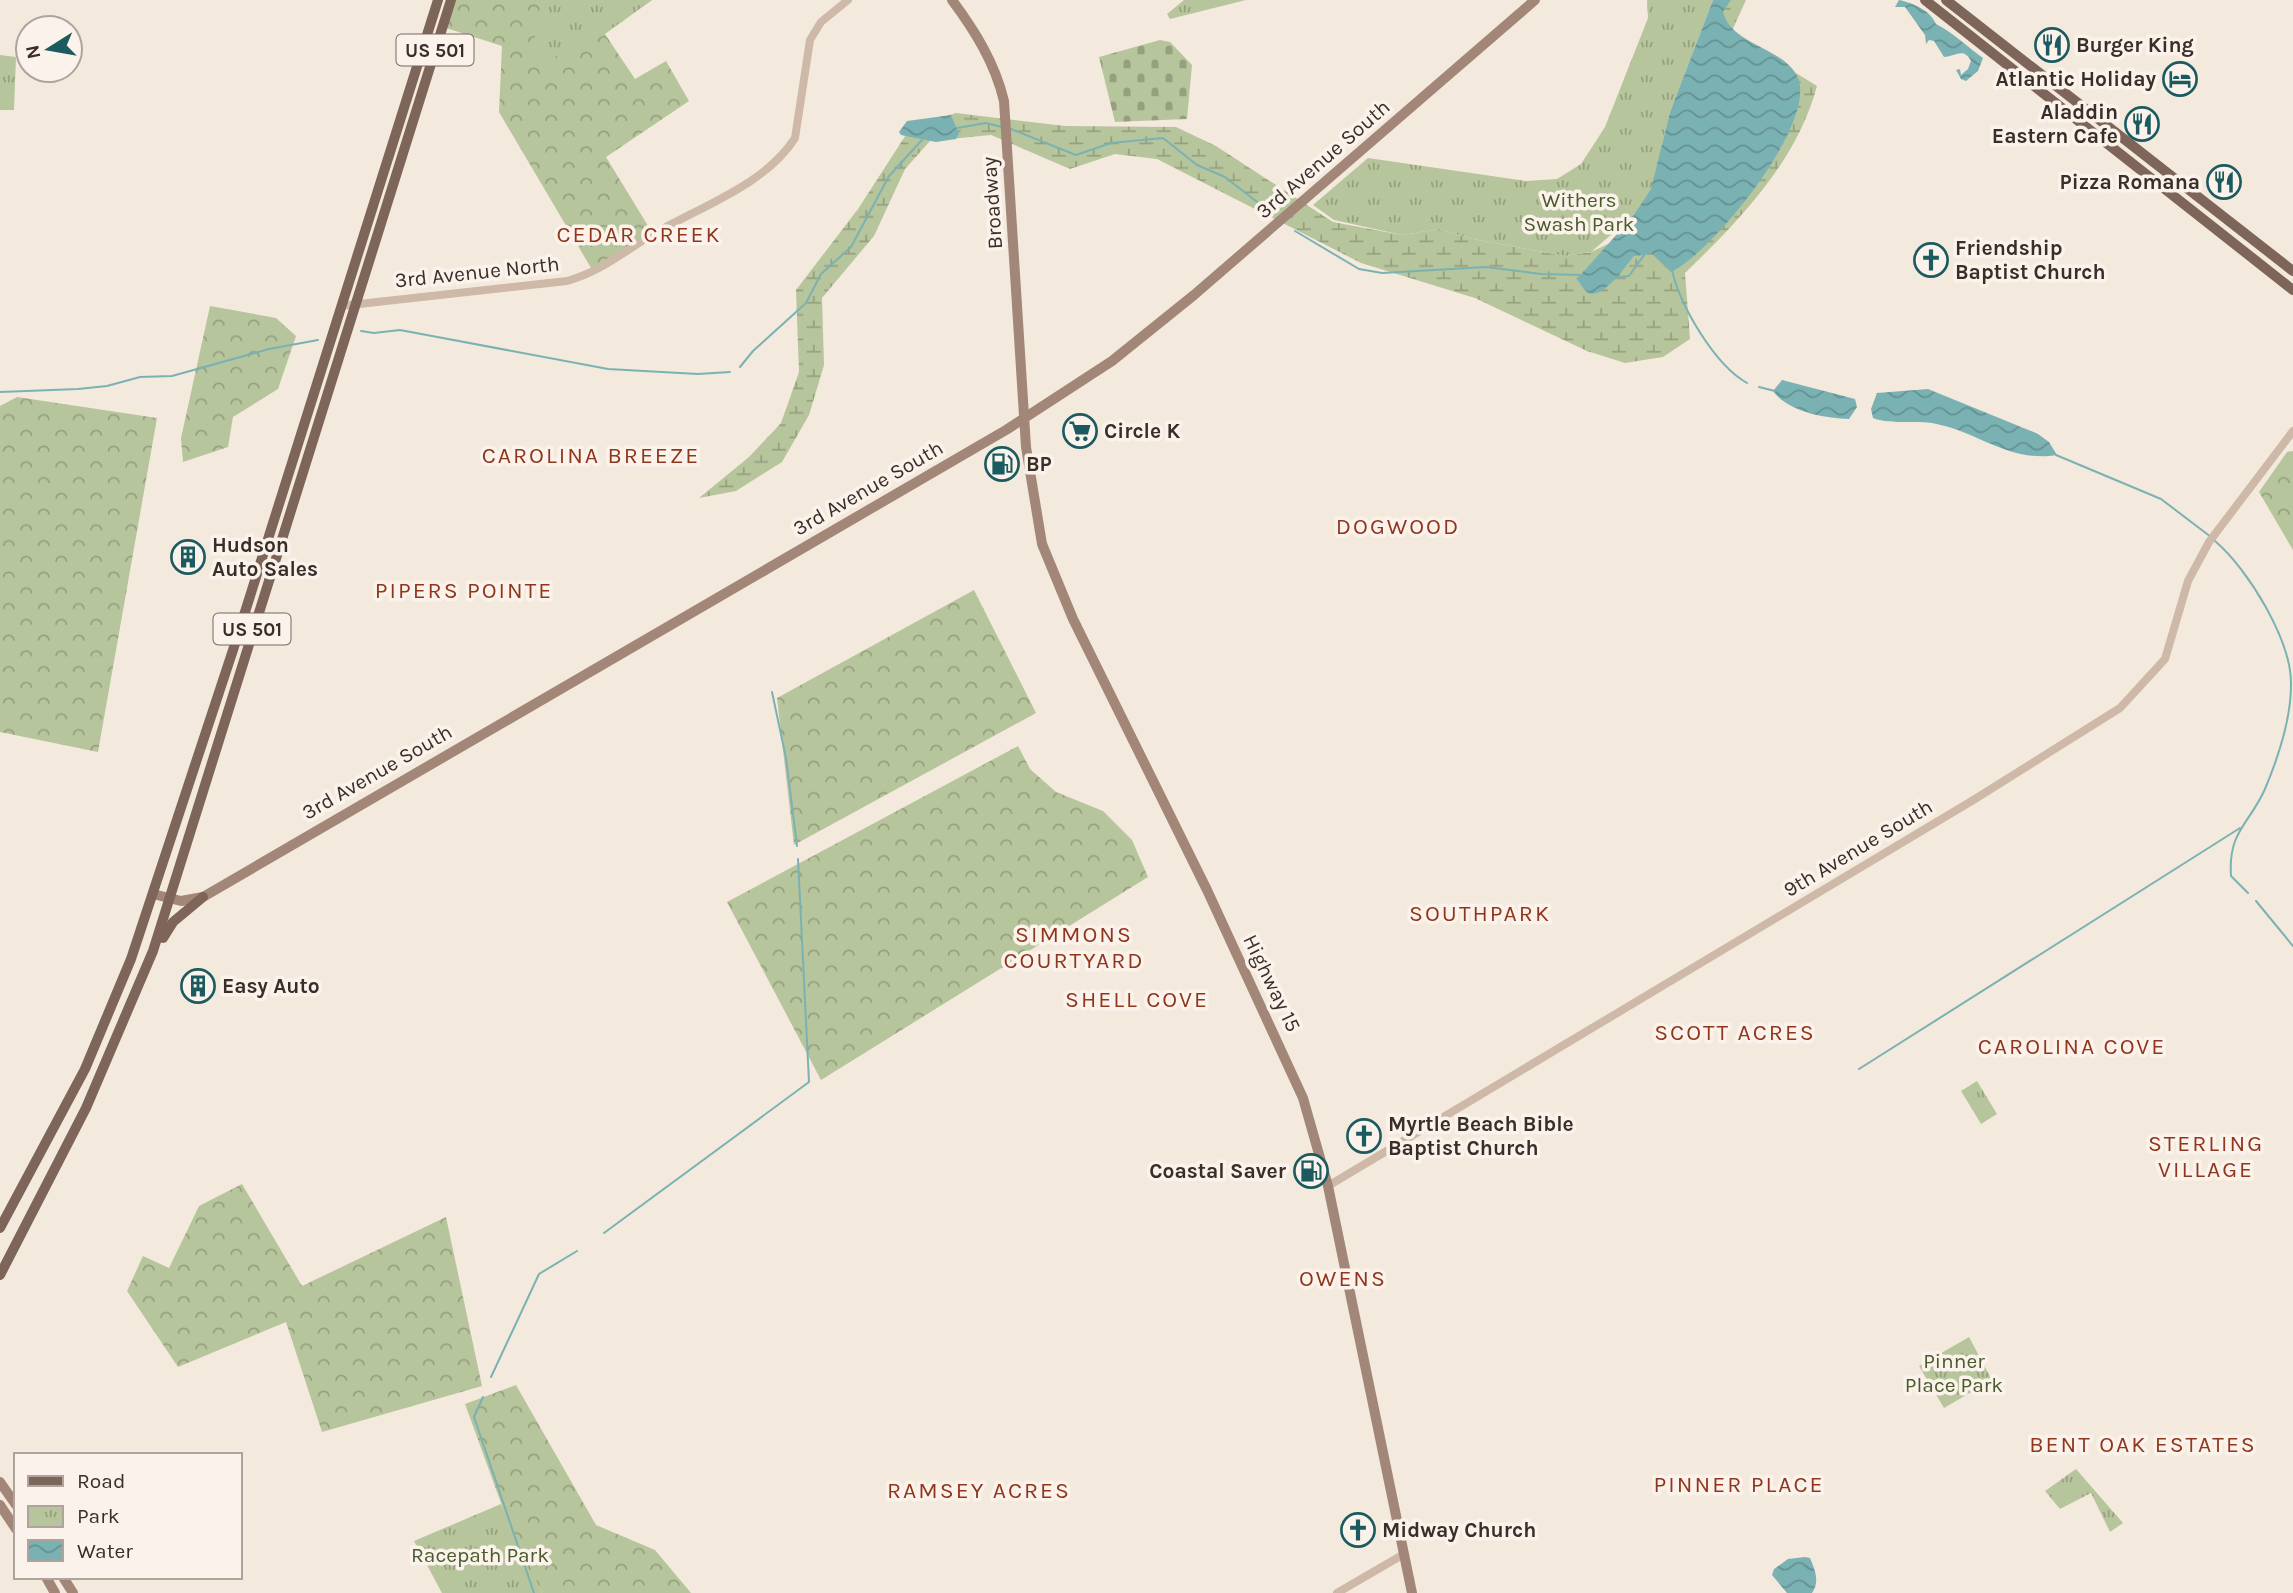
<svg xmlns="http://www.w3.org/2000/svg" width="2293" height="1593" viewBox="0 0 2293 1593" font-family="Karla,sans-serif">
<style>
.forest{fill:url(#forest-crowns)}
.wetland{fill:url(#wetland-marsh)}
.cemetery{fill:url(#cemetery-stones)}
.park{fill:url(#park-tufts)}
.water{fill:url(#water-waves)}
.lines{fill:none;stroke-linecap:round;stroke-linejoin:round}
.stream{stroke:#7ab2b4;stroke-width:2}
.tertiary{stroke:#ceb9a8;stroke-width:8}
.secondary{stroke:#a28779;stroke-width:10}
.primary{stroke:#7d6559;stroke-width:10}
.labels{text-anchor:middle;stroke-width:7;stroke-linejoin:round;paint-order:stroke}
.shield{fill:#fbf3eb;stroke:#746963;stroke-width:2}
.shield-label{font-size:19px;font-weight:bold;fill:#3a2e29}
.poi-label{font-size:21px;font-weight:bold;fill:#3a2e29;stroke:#fbf3eb;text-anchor:start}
.street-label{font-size:21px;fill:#3a2e29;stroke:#fbf3eb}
.park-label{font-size:21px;fill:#495a2b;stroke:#fbf3eb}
.neighbourhood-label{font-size:23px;letter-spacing:2px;fill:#8f361c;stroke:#fbf3eb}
</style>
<defs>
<pattern id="forest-crowns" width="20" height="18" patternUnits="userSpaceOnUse" patternTransform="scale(1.75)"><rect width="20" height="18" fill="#b7c59c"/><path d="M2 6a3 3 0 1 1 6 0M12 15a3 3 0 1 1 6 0" fill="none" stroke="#96a07f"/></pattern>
<pattern id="wetland-marsh" width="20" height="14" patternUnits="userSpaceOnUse" patternTransform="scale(1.75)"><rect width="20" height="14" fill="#b7c59c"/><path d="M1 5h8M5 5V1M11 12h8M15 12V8" fill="none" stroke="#96a07f"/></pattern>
<pattern id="cemetery-stones" width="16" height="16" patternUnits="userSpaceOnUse" patternTransform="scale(1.75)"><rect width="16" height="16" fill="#b7c59c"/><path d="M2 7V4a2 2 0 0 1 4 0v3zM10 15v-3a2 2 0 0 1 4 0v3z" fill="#96a07f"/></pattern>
<pattern id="park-tufts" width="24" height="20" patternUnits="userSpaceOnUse" patternTransform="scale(1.75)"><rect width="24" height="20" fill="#b7c59c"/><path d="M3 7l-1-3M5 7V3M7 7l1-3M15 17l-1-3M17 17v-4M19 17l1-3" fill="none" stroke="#96a07f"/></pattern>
<pattern id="water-waves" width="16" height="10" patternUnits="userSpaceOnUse" patternTransform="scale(1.75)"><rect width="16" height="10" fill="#7ab2b4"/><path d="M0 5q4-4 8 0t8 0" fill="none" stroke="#659192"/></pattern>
</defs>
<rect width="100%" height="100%" fill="#f4e9dd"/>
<g class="forest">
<path d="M 451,0 L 652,0 L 605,34 L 635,79 L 666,61 L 689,101 L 606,157 L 653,234 L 594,273 L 499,112 L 502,46 L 443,27 Z"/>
<path d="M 210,306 L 276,318 L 296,336 L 278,389 L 233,417 L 228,447 L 183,462 L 181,438 Z"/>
<path d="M 17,397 L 157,418 L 98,752 L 0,732 L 0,406 Z"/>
<path d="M 2293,451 L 2293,550 L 2259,492 L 2287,452 Z"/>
<path d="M 974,590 L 1036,713 L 794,845 L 777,698 Z"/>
<path d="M 1018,746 L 1030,769 L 1056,792 L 1103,811 L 1132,840 L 1148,877 L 821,1080 L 727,902 Z"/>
<path d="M 242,1184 L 302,1286 L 446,1217 L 482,1386 L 322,1432 L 286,1322 L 178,1367 L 127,1291 L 143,1256 L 169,1268 L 199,1206 Z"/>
<path d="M 516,1385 L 596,1525 L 655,1550 L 691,1593 L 542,1593 L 509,1525 L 465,1404 Z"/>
</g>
<path class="wetland" d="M 1724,0 L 1746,0 L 1731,33 L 1817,86 C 1797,161 1740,220 1685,273 L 1690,339 L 1663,357 L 1625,363 L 1587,351 L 1475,298 L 1361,263 L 1157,159 L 1115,154 L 1070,169 L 991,135 L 930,141 L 905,169 L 874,236 L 822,298 L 824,365 L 809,415 L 782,462 L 736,491 L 699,498 L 749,457 L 781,423 L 799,372 L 796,290 L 858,209 L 911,127 L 956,113 L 1065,126 L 1176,127 L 1216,146 L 1333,222 L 1402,235 L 1439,229 L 1473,239 L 1565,256 L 1591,252 L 1623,237 Z"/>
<path class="cemetery" d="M 1160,40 L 1170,42 L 1192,65 L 1187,119 L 1115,122 L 1099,57 Z"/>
<g class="park">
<path d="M 552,0 L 652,0 L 605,33 L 548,60 L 527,54 Z"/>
<path d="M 1184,0 L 1246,0 L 1170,19 L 1167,14 Z"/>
<path d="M 1647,0 L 1713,0 L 1670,112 L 1651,189 L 1634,215 L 1591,252 L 1565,256 L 1473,239 L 1439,229 L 1402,235 L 1334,220 L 1313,205 L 1368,158 L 1526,181 L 1557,179 L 1581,164 L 1605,127 L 1648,18 Z"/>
<path d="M 0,55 L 16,57 L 14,110 L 0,110 Z"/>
<path d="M 1977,1081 L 1997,1114 L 1981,1124 L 1961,1091 Z"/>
<path d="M 1969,1337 L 1992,1380 L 1944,1408 L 1919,1366 Z"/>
<path d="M 2076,1469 L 2123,1523 L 2110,1532 L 2091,1493 L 2060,1509 L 2045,1491 Z"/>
<path d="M 501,1504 L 542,1593 L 442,1593 L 414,1541 Z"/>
</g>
<g class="water">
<path d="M 1713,0 L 1731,0 L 1723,12 C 1733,47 1785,47 1798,78 C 1817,124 1712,253 1671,272 L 1652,254 L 1634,256 C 1626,265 1602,302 1587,292 C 1584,290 1580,283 1577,279 L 1634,215 L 1651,189 L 1670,112 Z"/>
<path d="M 1899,0 C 1913,3 1930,10 1936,24 C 1955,34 1966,46 1983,58 L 1978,71 L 1966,81 L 1961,79 L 1956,70 L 1960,69 L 1961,75 L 1968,69 L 1971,61 C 1964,47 1956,56 1944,57 L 1934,41 L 1929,40 L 1926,44 L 1925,35 L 1905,7 L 1895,7 Z"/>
<path d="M 951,115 L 959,134 L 956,139 L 936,142 L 901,135 L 899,132 L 907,121 Z"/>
<path d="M 1782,380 L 1855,399 L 1857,407 L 1849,419 C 1825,418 1788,412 1773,391 Z"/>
<path d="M 1928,389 L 2038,434 L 2049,442 L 2057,455 C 2008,463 1978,431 1932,423 C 1914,420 1890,425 1873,418 L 1871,409 L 1877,393 Z"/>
<path d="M 1805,1557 L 1810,1558 C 1815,1570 1820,1581 1812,1593 L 1787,1593 L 1772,1575 L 1774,1569 L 1788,1559 Z"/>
</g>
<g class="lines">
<g class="stream">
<path d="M 957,128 L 986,123 L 1002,127"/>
<path d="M 1011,129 L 1076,155 L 1111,143 L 1163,138 L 1197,165 L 1225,177 L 1270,212"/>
<path d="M 1295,231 L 1359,269 L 1382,273 L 1486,267 L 1541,274 L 1583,275"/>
<path d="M 1672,270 C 1680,306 1715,365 1747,383"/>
<path d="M 1617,277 L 1629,276 L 1647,251"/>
<path d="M 361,331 L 374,333 L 400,330 L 608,369 L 698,374 L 730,372"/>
<path d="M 740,367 L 753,351 L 806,303 L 821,274 L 851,247 L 889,176 L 922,140"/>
<path d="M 1759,387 L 1775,391"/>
<path d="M 0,392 L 78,389 L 107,386 L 140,377 L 172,376 L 269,349 L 318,340"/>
<path d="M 2056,455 L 2161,499 L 2211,537"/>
<path d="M 2215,541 C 2248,569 2292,641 2291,685 C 2291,719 2278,758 2265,789 C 2249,825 2228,831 2231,876 L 2248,893"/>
<path d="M 772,692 L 786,758 L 797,846"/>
<path d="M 2256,901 L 2293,946"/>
<path d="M 1859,1069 L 2240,828"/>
<path d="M 604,1233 L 809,1082 L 798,859"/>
<path d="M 491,1377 L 539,1274 L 577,1251"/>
<path d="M 483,1397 L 474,1417 L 534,1593"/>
</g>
<g class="tertiary">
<path d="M 341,306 L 567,281 C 603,271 625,250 657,232 C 702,206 766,184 795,138 L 810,40 L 821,22 L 848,0"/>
<path d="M 1328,1186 L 1975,799 L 2120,708 L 2165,659 L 2188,581 L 2209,542 L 2293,431"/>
<path d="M 1337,1593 L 1404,1554"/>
</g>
<g class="secondary">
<path d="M 952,0 C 975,31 995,63 1004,101 L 1026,447 L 1042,544 L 1073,619 L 1207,890 L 1303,1098 L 1328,1186 L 1412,1593"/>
<path d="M 153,894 L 181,901 L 203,897 L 1006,430 L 1112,361 L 1194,295 L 1535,0"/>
<path d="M 0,1482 L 16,1505"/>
<path d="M 0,1505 L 16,1529"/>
<path d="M 46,1577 L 55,1593"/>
<path d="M 63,1577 L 73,1593"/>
</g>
<g class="primary">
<path d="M 1925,0 L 2293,290"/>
<path d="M 1946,0 L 2293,271"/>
<path d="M 163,938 L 173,922 L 203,897"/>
<path d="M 0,1228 L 85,1069 L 131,959 L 233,650 L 438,0"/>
<path d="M 0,1275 L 86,1108 L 153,951 L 451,0"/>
</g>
</g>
<defs>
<g id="restaurant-ring" transform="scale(1.75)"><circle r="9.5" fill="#fbf3eb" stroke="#1b5b5f" stroke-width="1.5"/><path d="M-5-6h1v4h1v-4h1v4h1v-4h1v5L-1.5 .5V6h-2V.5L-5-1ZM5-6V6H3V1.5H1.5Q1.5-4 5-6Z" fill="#1b5b5f"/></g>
<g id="hotel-ring" transform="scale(1.75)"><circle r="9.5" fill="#fbf3eb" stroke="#1b5b5f" stroke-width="1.5"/><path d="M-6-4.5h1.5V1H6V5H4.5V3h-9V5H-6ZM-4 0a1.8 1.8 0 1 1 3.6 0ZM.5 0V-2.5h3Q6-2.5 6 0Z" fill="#1b5b5f"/></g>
<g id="church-ring" transform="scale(1.75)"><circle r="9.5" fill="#fbf3eb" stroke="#1b5b5f" stroke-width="1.5"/><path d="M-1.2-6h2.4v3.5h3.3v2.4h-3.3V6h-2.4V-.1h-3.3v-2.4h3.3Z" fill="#1b5b5f"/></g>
<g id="supermarket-ring" transform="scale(1.75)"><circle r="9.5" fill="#fbf3eb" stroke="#1b5b5f" stroke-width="1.5"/><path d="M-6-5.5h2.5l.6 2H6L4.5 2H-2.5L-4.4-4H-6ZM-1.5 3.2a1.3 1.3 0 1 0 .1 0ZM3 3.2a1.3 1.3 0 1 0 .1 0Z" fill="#1b5b5f"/></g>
<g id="fuel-ring" transform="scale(1.75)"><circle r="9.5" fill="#fbf3eb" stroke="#1b5b5f" stroke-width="1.5"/><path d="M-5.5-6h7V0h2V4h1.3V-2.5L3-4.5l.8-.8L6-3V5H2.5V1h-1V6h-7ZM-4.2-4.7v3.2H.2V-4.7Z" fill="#1b5b5f"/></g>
<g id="building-ring" transform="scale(1.75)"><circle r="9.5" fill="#fbf3eb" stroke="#1b5b5f" stroke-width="1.5"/><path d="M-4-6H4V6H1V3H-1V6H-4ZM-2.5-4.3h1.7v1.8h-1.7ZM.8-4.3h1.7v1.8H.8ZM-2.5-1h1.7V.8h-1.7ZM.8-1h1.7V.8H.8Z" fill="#1b5b5f"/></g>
</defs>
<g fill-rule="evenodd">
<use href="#restaurant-ring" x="2052" y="45"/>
<use href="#hotel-ring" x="2180" y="79"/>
<use href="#restaurant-ring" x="2142" y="124"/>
<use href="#restaurant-ring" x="2224" y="182"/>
<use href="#church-ring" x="1931" y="260"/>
<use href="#supermarket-ring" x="1080" y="431"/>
<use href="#fuel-ring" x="1002" y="464"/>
<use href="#building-ring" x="188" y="557"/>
<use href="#building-ring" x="198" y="986"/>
<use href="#church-ring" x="1364" y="1136"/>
<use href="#fuel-ring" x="1311" y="1171"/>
<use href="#church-ring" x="1358" y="1530"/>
</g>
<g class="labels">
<g class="shield">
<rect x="396.5" y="34.5" width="77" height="31" rx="5"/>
<rect x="213.5" y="613.5" width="77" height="31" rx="5"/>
</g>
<g class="shield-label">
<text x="435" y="57">US 501</text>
<text x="252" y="636">US 501</text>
</g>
<g class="poi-label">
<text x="2076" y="52">Burger King</text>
<text x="2156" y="86" text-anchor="end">Atlantic Holiday</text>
<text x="2118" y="119" text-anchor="end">Aladdin<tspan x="2118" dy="24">Eastern Cafe</tspan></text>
<text x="2200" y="189" text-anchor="end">Pizza Romana</text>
<text x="1955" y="255">Friendship<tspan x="1955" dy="24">Baptist Church</tspan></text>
<text x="1104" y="438">Circle K</text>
<text x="1026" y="471">BP</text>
<text x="212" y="552">Hudson<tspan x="212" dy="24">Auto Sales</tspan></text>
<text x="222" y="993">Easy Auto</text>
<text x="1388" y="1131">Myrtle Beach Bible<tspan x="1388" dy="24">Baptist Church</tspan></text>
<text x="1286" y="1178" text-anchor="end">Coastal Saver</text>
<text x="1382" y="1537">Midway Church</text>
</g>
<g class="street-label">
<text transform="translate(1323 159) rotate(-41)" y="7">3rd Avenue South</text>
<text transform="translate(992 203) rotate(-94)" y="7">Broadway</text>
<text transform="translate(477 272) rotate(-6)" y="7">3rd Avenue North</text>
<text transform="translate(868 488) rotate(-30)" y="7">3rd Avenue South</text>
<text transform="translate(377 772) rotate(-30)" y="7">3rd Avenue South</text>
<text transform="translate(1858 848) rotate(-31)" y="7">9th Avenue South</text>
<text transform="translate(1272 983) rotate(64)" y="7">Highway 15</text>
</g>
<g class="park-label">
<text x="1579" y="207">Withers<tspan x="1579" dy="24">Swash Park</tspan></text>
<text x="1954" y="1368">Pinner<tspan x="1954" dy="24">Place Park</tspan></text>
<text x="480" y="1562">Racepath Park</text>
</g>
<g class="neighbourhood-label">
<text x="639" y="242">CEDAR CREEK</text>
<text x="591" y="463">CAROLINA BREEZE</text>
<text x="1398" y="534">DOGWOOD</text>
<text x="464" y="598">PIPERS POINTE</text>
<text x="1480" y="921">SOUTHPARK</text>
<text x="1074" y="942">SIMMONS<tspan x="1074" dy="26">COURTYARD</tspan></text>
<text x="1137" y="1007">SHELL COVE</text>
<text x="1735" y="1040">SCOTT ACRES</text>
<text x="2072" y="1054">CAROLINA COVE</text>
<text x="2206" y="1151">STERLING<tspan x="2206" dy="26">VILLAGE</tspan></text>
<text x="1343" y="1286">OWENS</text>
<text x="2143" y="1452">BENT OAK ESTATES</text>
<text x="1739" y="1492">PINNER PLACE</text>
<text x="979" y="1498">RAMSEY ACRES</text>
</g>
</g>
<rect x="14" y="1453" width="228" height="126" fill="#fbf3eb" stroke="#aea49d" stroke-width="2"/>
<rect x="28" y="1476" width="35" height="10" fill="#7d6559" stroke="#aea49d" stroke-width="2"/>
<text x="77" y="1488" font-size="21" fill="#3a2e29">Road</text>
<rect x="28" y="1506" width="35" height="21" fill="url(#park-tufts)" stroke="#aea49d" stroke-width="2"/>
<text x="77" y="1523" font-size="21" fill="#3a2e29">Park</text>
<rect x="28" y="1540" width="35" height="21" fill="url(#water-waves)" stroke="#aea49d" stroke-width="2"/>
<text x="77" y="1558" font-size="21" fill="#3a2e29">Water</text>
<g transform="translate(49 49) rotate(259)"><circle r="33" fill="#fbf3eb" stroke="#aea49d" stroke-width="2"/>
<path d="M0-5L12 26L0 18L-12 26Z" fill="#1b5b5f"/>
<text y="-10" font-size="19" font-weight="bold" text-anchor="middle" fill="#3a2e29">N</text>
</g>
</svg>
